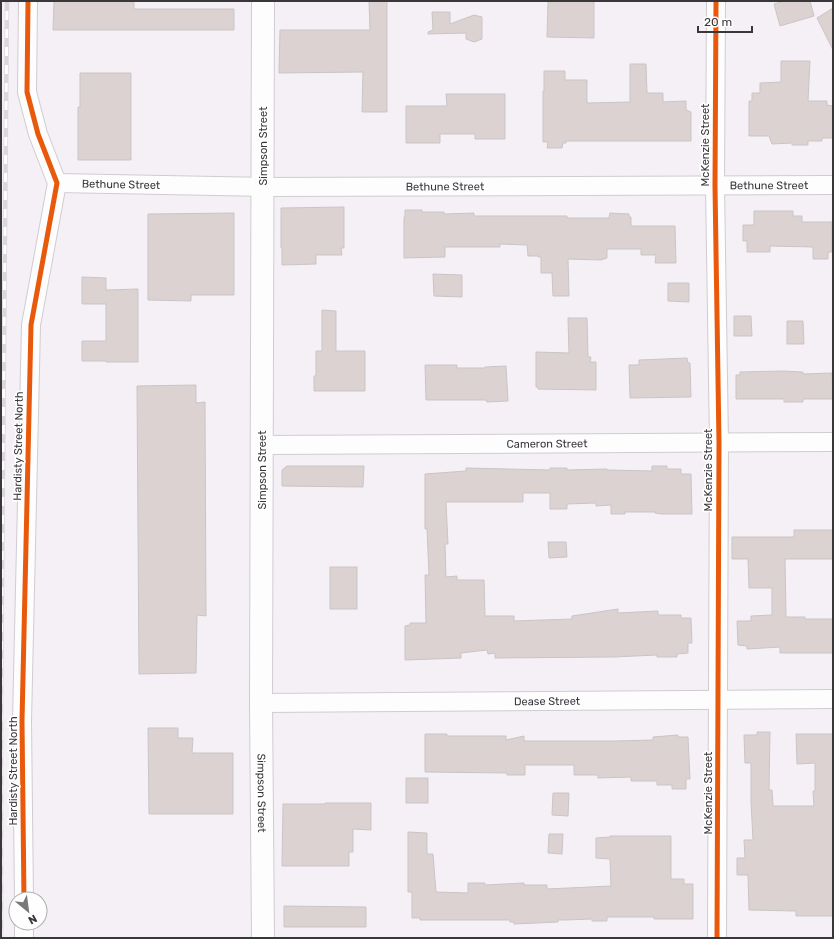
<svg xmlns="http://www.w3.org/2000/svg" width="834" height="939" viewBox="0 0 834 939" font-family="Rubik,sans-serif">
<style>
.building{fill:#dcd2d1;stroke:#c9c5c7}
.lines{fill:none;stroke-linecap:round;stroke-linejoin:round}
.minor-casing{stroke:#d0ccd1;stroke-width:20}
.major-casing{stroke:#d0ccd1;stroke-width:24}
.minor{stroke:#fdfdfe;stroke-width:18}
.major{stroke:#fdfdfe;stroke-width:22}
.rail-casing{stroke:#dad8da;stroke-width:4.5}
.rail{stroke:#fefefe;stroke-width:3;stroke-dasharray:9;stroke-linecap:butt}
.cycleway-casing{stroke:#fefefe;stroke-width:8}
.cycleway{stroke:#e8590c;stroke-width:5}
.labels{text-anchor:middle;stroke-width:3.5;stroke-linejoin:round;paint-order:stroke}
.street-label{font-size:11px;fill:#3a373b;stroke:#fefefe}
</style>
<rect width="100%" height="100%" fill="#f4f0f6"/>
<g class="building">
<path d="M 54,1 L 134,1 L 134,9 L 234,9 L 234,30 L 53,30 Z"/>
<path d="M 369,1 L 387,1 L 387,112 L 362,112 L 363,72 L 279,73 L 280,30 L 370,30 Z"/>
<path d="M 548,1 L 594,1 L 594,38 L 547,37 Z"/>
<path d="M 784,1 L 810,1 L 814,16 L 780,26 L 774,4 Z"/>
<path d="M 833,8 L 833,50 L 817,18 Z"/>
<path d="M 432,12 L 450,12 L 450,24 L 474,15 L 482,17 L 482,39 L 474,42 L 466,39 L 466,33 L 428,34 L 428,32 L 433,30 Z"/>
<path d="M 781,61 L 810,61 L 808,101 L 827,101 L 827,105 L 833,106 L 833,138 L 822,138 L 822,141 L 808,141 L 808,145 L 792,145 L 792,143 L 772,144 L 769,136 L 749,136 L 749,101 L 752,101 L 752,93 L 760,93 L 760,83 L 781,82 Z"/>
<path d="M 630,64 L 646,64 L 647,93 L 663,93 L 663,102 L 686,101 L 686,110 L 691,112 L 691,141 L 566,141 L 566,143 L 563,143 L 562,148 L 547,148 L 548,142 L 543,142 L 543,91 L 544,91 L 544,71 L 565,71 L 565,80 L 587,80 L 587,103 L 630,102 Z"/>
<path d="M 80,73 L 131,73 L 131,160 L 78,160 L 78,107 L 80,107 Z"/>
<path d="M 446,94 L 505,94 L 505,139 L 475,139 L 475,134 L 440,134 L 440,143 L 406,143 L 406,106 L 447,106 Z"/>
<path d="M 344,207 L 344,248 L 341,248 L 342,255 L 316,255 L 316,264 L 282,265 L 282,248 L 281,248 L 281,208 Z"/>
<path d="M 405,210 L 422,210 L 422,212 L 444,212 L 444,214 L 474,213 L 474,216 L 567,216 L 567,218 L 609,218 L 610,213 L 629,214 L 629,217 L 631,217 L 631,226 L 675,226 L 676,263 L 655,263 L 656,255 L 641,255 L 641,249 L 607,249 L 607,258 L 601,260 L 568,259 L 569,296 L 553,296 L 552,273 L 541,273 L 541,257 L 538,257 L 538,256 L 528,256 L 527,245 L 500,244 L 500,247 L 445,247 L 445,257 L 404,258 L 404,217 L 405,217 Z"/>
<path d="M 754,211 L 793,211 L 793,216 L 802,216 L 802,222 L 832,222 L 832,252 L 828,252 L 828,259 L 813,259 L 813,247 L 770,246 L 770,252 L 747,252 L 747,241 L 743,241 L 743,225 L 754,225 Z"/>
<path d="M 234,213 L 234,295 L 191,295 L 191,301 L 148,300 L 148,214 Z"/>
<path d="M 433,274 L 462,275 L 462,297 L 434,296 Z"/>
<path d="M 82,277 L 106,278 L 106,290 L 138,289 L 138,362 L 106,362 L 106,361 L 82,361 L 82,341 L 106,341 L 106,304 L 82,304 Z"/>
<path d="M 668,283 L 689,283 L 689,302 L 668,301 Z"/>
<path d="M 322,310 L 336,311 L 336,351 L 365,351 L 365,391 L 314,391 L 314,376 L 316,376 L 316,351 L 322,351 Z"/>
<path d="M 734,316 L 751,316 L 752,336 L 734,336 Z"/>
<path d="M 568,318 L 587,318 L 588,357 L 591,357 L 590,362 L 596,362 L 596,390 L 538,389 L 538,387 L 536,387 L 536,352 L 569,353 Z"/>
<path d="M 787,321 L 803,321 L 804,344 L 787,344 Z"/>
<path d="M 687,358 L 688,363 L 690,363 L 691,397 L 630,398 L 629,365 L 639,365 L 639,360 Z"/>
<path d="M 425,365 L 457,365 L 457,368 L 485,368 L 485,367 L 506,366 L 508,401 L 487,402 L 486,400 L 426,400 Z"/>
<path d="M 782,371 L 803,372 L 803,374 L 832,373 L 833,399 L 803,399 L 803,402 L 784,402 L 784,399 L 736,399 L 736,375 L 740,375 L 740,372 Z"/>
<path d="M 196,385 L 196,403 L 205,402 L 206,616 L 197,615 L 196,673 L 139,674 L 137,386 Z"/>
<path d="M 287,466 L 364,466 L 363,487 L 282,486 L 282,470 Z"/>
<path d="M 652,466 L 667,466 L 667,469 L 681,469 L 681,474 L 691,474 L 692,514 L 661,514 L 655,513 L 655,512 L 625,512 L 625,514 L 611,514 L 611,505 L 596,506 L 596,503 L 567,504 L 567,509 L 550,509 L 550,493 L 523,493 L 523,502 L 446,502 L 448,544 L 445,544 L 446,577 L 457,576 L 457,580 L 484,580 L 485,616 L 514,616 L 514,621 L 572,619 L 572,616 L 618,609 L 618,613 L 658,611 L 658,615 L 681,615 L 681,618 L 691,618 L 692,643 L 688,643 L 688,653 L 677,654 L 677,657 L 657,657 L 657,655 L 614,657 L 495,658 L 495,653 L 488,654 L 487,650 L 461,653 L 461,658 L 405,660 L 405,626 L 410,625 L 410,623 L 426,623 L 425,575 L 429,575 L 427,529 L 425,529 L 425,474 L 466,471 L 466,468 L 550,470 L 550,468 L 567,468 L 567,470 L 607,469 L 607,470 L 652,471 Z"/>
<path d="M 794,530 L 833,530 L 833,559 L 785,559 L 786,617 L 805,617 L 805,619 L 833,619 L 833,653 L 780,653 L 780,647 L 747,649 L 747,646 L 738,645 L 737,621 L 751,621 L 751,616 L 772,615 L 772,588 L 749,588 L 748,559 L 732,559 L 732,537 L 794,537 Z"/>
<path d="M 548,542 L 566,542 L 567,557 L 549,558 Z"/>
<rect x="330" y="567" width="27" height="42"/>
<path d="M 148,728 L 178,728 L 178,738 L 193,738 L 192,753 L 233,753 L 233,814 L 149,814 Z"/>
<path d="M 757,732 L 770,732 L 769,790 L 772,790 L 773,806 L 814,806 L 813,791 L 815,791 L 815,763 L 797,764 L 796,734 L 833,734 L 833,916 L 796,916 L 796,911 L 749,910 L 748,875 L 737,875 L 737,858 L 745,858 L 744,840 L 753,840 L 751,802 L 751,763 L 745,763 L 744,735 L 757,735 Z"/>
<path d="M 425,734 L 447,734 L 447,736 L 506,736 L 506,740 L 524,736 L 524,741 L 614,741 L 653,740 L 653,737 L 678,735 L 678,737 L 688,737 L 690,779 L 686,779 L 686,789 L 672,789 L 672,785 L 657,785 L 657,781 L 631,781 L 631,777 L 598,778 L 598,775 L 574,775 L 574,765 L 525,765 L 525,775 L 507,775 L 507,773 L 425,772 Z"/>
<rect x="406" y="778" width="22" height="25"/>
<path d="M 553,793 L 569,793 L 568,816 L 552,815 Z"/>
<path d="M 325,803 L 371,803 L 371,830 L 353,829 L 353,852 L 349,852 L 349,866 L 282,866 L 283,804 L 325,804 Z"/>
<path d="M 408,832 L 427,833 L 427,854 L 433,854 L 436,892 L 468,893 L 468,883 L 485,883 L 485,885 L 524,883 L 524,885 L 547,885 L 547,889 L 611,886 L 610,859 L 596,858 L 596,838 L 610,837 L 610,836 L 671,836 L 671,879 L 684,879 L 684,884 L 693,884 L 693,919 L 654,919 L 654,917 L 607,917 L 607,921 L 592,921 L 592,919 L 565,920 L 558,920 L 558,922 L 514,924 L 514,922 L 510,922 L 510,920 L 420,920 L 420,918 L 412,918 L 412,892 L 408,892 Z"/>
<path d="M 549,834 L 563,834 L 562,854 L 548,853 Z"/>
<path d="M 284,906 L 366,907 L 366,927 L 284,927 Z"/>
</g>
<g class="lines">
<g class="minor-casing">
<g id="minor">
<path d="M 716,1 L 715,186 L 719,443 L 717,938"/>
<path id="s1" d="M 57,183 L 263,187 L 833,185"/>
<path id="s2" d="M 262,445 L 833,442"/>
<path id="s3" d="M 261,703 L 833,699"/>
<path d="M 24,899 L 22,721 L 31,325 L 57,183 L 38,134 L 27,92 L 28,1"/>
<path d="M 24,923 L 24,938"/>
</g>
</g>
<g class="major-casing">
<g id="major">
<path id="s4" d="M 263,1 L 261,703 L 263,938"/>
</g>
</g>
<use href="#minor" class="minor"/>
<use href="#major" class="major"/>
<g class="rail-casing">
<path id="rail" d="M 1,938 L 1,700 L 7,1"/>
</g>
<use href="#rail" class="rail"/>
<g class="cycleway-casing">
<g id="cycleway">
<path d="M 716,1 L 715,186 L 719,443 L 717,938"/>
<path d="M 24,899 L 22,721 L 31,325 L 57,183 L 38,134 L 27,92 L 28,1"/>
</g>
</g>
<use href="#cycleway" class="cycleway"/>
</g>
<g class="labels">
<g class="street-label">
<text transform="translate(705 145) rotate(-90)" y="4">McKenzie Street</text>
<text transform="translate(263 146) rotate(-90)" y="4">Simpson Street</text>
<text dy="4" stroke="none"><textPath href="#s1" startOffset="64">Bethune Street</textPath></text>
<text dy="4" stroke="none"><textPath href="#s1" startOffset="712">Bethune Street</textPath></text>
<text dy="4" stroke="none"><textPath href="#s1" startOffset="388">Bethune Street</textPath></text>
<text dy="4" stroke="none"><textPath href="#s2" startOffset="285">Cameron Street</textPath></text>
<text transform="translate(18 446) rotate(-89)" y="4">Hardisty Street North</text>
<text transform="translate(262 470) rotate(-90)" y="4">Simpson Street</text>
<text transform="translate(708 470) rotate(-90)" y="4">McKenzie Street</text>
<text dy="4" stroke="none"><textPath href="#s3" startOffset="286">Dease Street</textPath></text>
<text transform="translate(13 771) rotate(-90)" y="4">Hardisty Street North</text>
<text dy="4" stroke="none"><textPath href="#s4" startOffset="792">Simpson Street</textPath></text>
<text transform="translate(708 793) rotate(-90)" y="4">McKenzie Street</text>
</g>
</g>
<rect width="834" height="939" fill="none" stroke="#3a373b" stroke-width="4"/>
<g transform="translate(28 911) rotate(151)"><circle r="19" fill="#fefefe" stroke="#b0aeb0"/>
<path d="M0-3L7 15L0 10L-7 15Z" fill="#7b787c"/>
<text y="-6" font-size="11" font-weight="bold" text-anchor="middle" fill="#3a373b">N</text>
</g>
<path d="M698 26v6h54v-6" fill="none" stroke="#3a373b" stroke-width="2"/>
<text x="704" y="26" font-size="12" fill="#3a373b" stroke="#fefefe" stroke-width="3" paint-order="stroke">20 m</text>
</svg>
